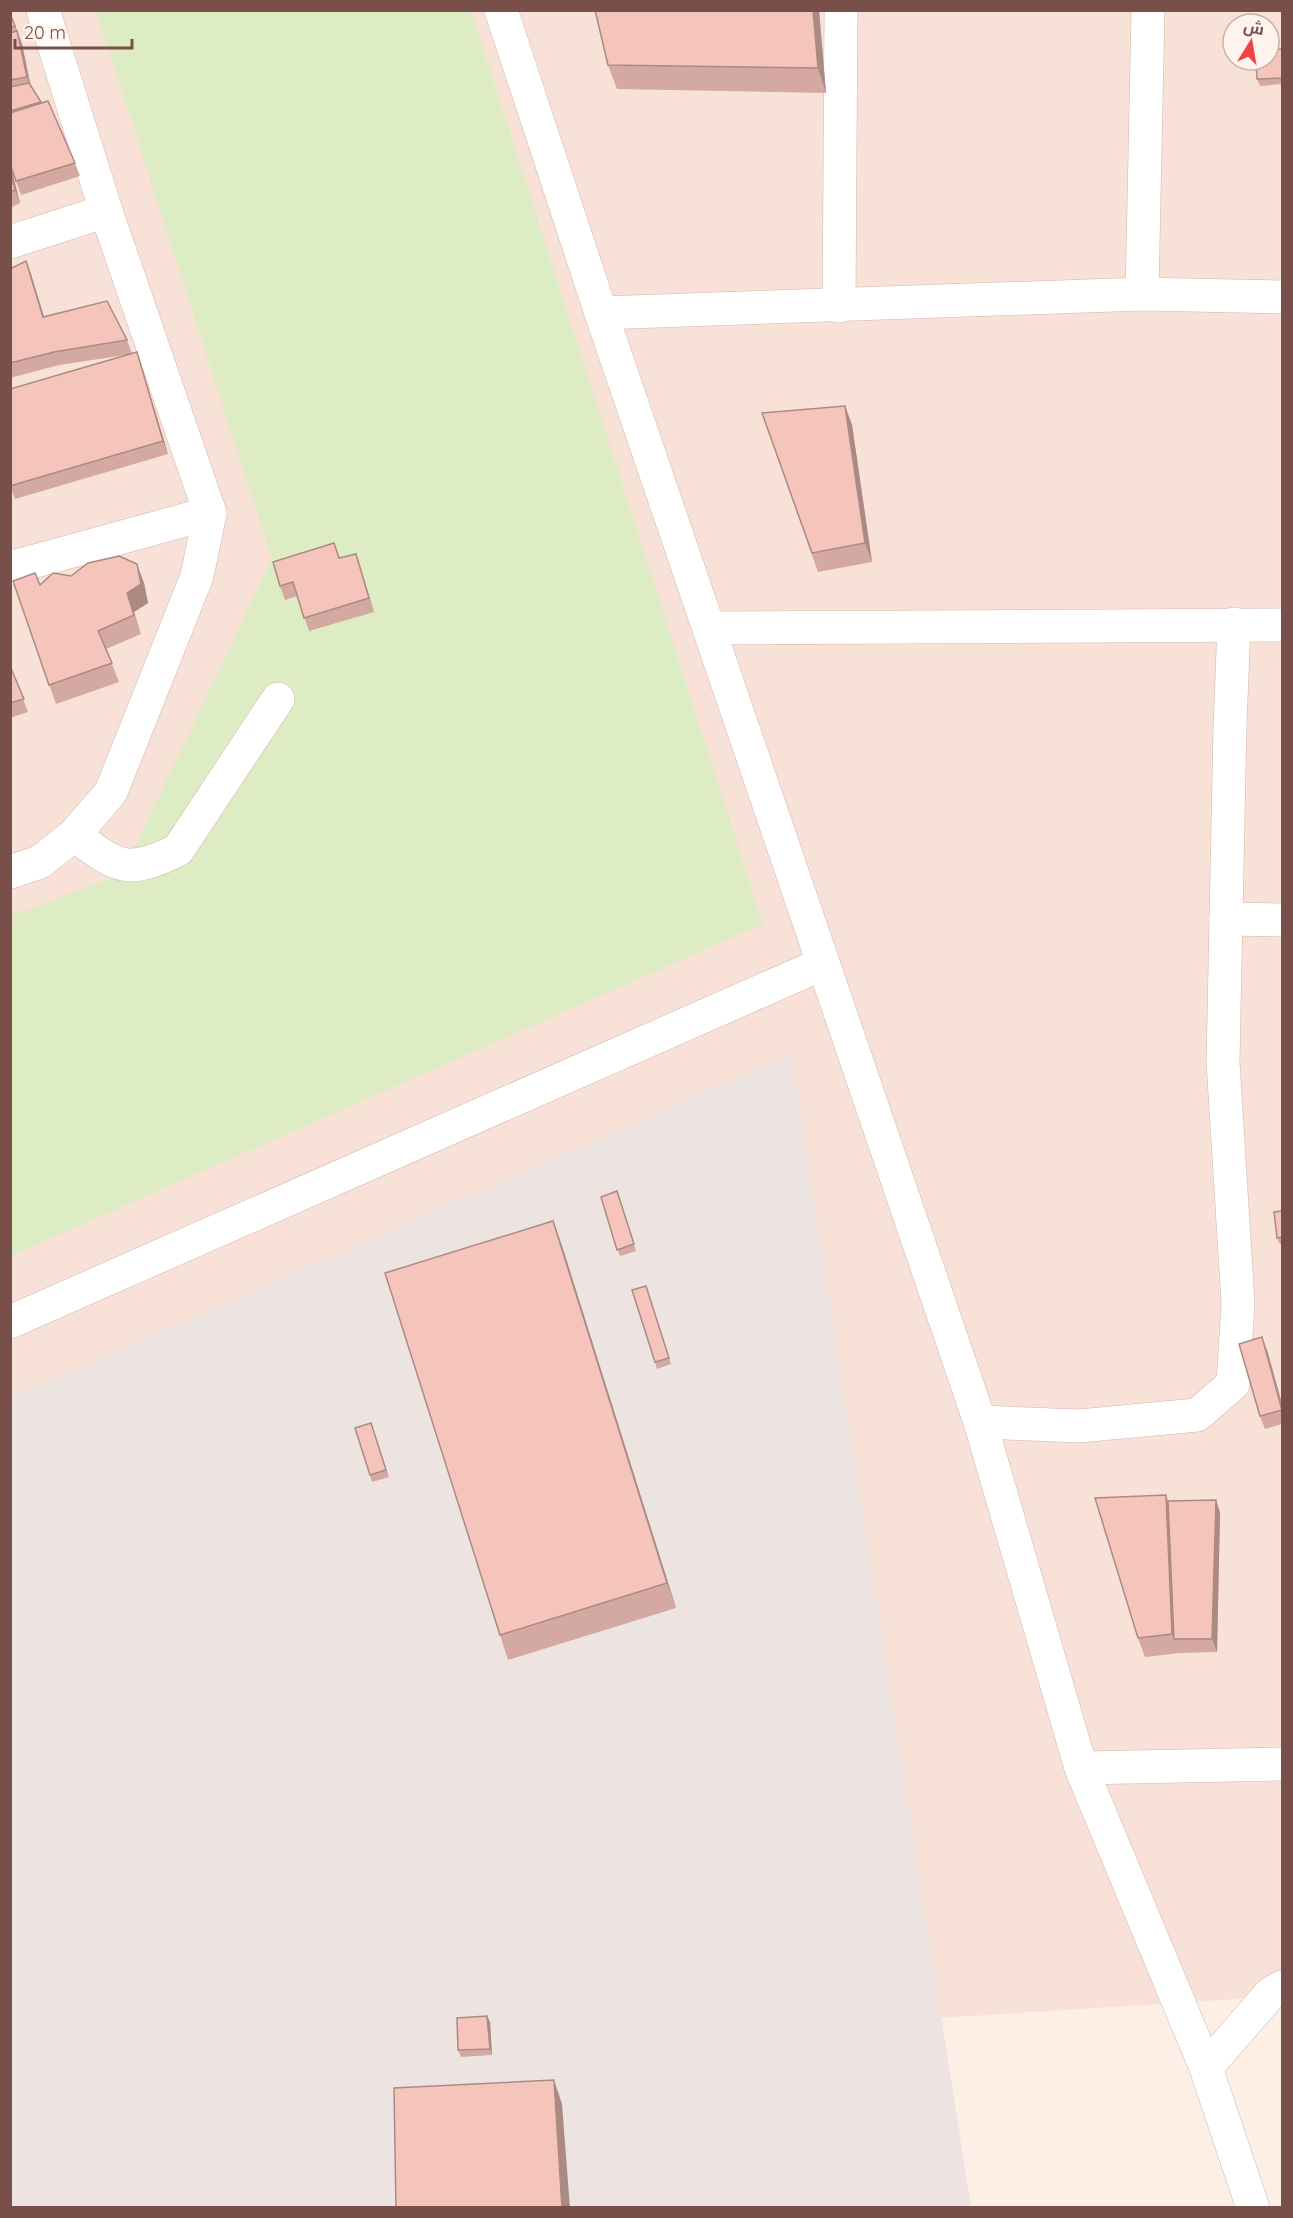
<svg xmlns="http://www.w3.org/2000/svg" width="1293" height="2218" viewBox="0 0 1293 2218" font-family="Quicksand,Cairo,sans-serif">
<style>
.residential{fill:#f8e1d6;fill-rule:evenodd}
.industrial{fill:#ede3e0}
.green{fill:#ddecc3}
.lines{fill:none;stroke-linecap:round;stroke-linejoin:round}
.minor-casing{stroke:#d3b6ad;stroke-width:34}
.minor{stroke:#fff;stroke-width:33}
.wall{fill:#d3a9a2}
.shaded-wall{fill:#ac8a84}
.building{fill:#f5c5bc;stroke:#ac8a84;stroke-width:1.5}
</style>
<rect width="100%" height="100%" fill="#feefe6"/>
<path class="residential" d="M 11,11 L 1282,11 L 1282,1996 L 11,2078 ZM 1233,24 L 1269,24 L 1269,60 L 1233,60 Z"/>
<path class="industrial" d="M 791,1054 L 971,2207 L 11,2207 L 10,1398 Z"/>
<path class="green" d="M 96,11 L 471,11 L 763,924 L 11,1256 L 11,916 L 122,874 L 272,559 Z"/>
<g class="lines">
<g class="minor-casing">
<g id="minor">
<path d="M 501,10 L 601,313 L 980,1422 L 1081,1768 L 1206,2068 L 1253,2208"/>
<path d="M 10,242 L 106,211"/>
<path d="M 1142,294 L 1148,10"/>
<path d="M 839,306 L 841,10"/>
<path d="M 601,313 L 1142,294 L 1282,297"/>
<path d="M 10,568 L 210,513"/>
<path d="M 709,628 L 1282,625"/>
<path d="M 74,835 C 119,868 126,875 178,850 L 278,699"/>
<path d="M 10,872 L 40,862 L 74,835 L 111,792 L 197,576 L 210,513 L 106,211 L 43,10"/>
<path d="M 1226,919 L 1282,920"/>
<path d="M 10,1322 L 822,964"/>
<path d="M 980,1422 L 1079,1426 L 1197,1415 L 1233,1384 L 1238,1303 L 1223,1062 L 1230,726 L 1234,624"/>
<path d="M 1081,1768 L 1282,1764"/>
<path d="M 1206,2068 L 1270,1994 L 1282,1987"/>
</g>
</g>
<use href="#minor" class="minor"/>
</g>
<g class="wall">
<path d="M 819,10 L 826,93 L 617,89 L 608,65 Z"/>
<path d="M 10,12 L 22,44 L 31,86 L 75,163 L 80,176 L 21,195 L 10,164 Z"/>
<path d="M 1282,49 L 1282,84 L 1260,86 L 1257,79 Z"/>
<path d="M 10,164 L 20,203 L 10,208 Z"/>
<path d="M 26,261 L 44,317 L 127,340 L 132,354 L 59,365 L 10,378 L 10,269 Z"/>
<path d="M 141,365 L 168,454 L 15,499 L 10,486 Z"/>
<path d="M 845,406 L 852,425 L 872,562 L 818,572 L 762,413 Z"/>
<path d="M 356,554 L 374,612 L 309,631 L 297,596 L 285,600 L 280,586 L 340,558 Z"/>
<path d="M 71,576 L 144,583 L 148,603 L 134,612 L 141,634 L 106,649 L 119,682 L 56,704 L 13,581 L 40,585 Z"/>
<path d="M 10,666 L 28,712 L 10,718 Z"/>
<path d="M 617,1191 L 636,1251 L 620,1256 L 601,1197 Z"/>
<path d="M 1282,1211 L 1282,1244 L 1280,1244 L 1277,1238 Z"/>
<path d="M 553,1221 L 562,1246 L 676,1608 L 508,1660 L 500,1635 Z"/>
<path d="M 646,1286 L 671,1364 L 657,1369 L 655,1362 Z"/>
<path d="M 1267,1350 L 1282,1404 L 1282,1424 L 1265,1429 L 1260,1416 Z"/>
<path d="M 371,1423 L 389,1477 L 372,1482 L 370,1475 Z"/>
<path d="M 1216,1500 L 1220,1513 L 1217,1652 L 1179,1653 L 1145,1657 L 1138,1638 L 1168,1501 Z"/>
<path d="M 487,2016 L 490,2022 L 492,2055 L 461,2057 L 458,2050 Z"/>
</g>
<g class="shaded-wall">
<path d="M 813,10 L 819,10 L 826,93 L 818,68 Z"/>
<path d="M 10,12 L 22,44 L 31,90 L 27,77 L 18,36 Z"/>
<path d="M 10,164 L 20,203 L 15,190 L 10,170 Z"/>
<path d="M 26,261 L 31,274 L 48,330 L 43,317 Z"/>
<path d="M 137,352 L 141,365 L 168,454 L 163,441 Z"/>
<path d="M 845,406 L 852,425 L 872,562 L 865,543 Z"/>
<path d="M 356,554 L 360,567 L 374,612 L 369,598 Z"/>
<path d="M 137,564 L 144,583 L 148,603 L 134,612 L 141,634 L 127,593 Z"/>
<path d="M 553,1221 L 562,1246 L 676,1608 L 667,1583 Z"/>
<path d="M 1262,1337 L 1267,1350 L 1282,1404 L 1282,1407 Z"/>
<path d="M 1166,1495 L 1172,1514 L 1174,1639 L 1172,1634 Z"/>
<path d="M 1216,1500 L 1220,1513 L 1217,1652 L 1212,1639 Z"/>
<path d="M 487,2016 L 490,2022 L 492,2055 L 490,2049 Z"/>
<path d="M 554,2080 L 562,2104 L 570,2208 L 562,2208 Z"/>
</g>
<g class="building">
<path d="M 595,10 L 813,10 L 818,68 L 608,65 Z"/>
<path d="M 10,14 L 15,26 L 10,28 Z"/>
<path d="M 17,31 L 27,77 L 10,80 L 10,33 Z"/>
<path d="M 1282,49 L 1282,78 L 1257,79 L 1256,60 L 1269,60 L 1269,50 Z"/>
<path d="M 29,83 L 41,102 L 10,111 L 10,87 Z"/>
<path d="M 48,101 L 75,163 L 16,181 L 10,164 L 10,113 Z"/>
<path d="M 10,170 L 15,190 L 10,192 Z"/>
<path d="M 26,261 L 43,317 L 107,301 L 127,340 L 54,352 L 10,363 L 10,269 Z"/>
<path d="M 137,352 L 163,441 L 10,486 L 10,389 Z"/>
<path d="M 845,406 L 865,543 L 812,553 L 762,413 Z"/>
<path d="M 334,543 L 339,558 L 356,554 L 369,598 L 304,618 L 293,582 L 280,586 L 273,562 Z"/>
<path d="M 119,556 L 137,564 L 141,584 L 127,593 L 134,615 L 98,631 L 112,663 L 49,685 L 13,581 L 35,573 L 40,585 L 53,573 L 71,576 L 88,563 Z"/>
<path d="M 10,666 L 24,699 L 10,703 Z"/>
<path d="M 617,1191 L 634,1244 L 617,1250 L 601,1197 Z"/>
<path d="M 1282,1211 L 1282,1237 L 1277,1238 L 1274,1212 Z"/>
<path d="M 553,1221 L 667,1583 L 500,1635 L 385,1273 Z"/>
<path d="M 646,1286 L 669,1358 L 655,1362 L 632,1290 Z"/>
<path d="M 1262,1337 L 1282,1410 L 1260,1416 L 1239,1344 Z"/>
<path d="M 371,1423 L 386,1470 L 370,1475 L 355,1428 Z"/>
<path d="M 1166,1495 L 1172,1634 L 1138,1638 L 1095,1498 Z"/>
<path d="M 1216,1500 L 1212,1639 L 1174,1639 L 1168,1501 Z"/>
<path d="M 487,2016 L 490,2049 L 458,2050 L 457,2018 Z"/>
<path d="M 554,2080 L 562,2208 L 396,2208 L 394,2088 Z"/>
</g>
<rect width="1293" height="2218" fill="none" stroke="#794f49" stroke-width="24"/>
<g transform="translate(1251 42) rotate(11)"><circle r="28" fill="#fff4ed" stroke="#c9b2ab" stroke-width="1.5"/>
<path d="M0-4.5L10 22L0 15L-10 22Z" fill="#ee4445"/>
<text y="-9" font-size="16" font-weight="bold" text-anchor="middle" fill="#794f49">ش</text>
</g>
<path d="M15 39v9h117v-9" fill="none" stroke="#794f49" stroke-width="3"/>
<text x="24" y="39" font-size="18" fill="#794f49" stroke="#fff4ed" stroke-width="4.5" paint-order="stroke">20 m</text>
</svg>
